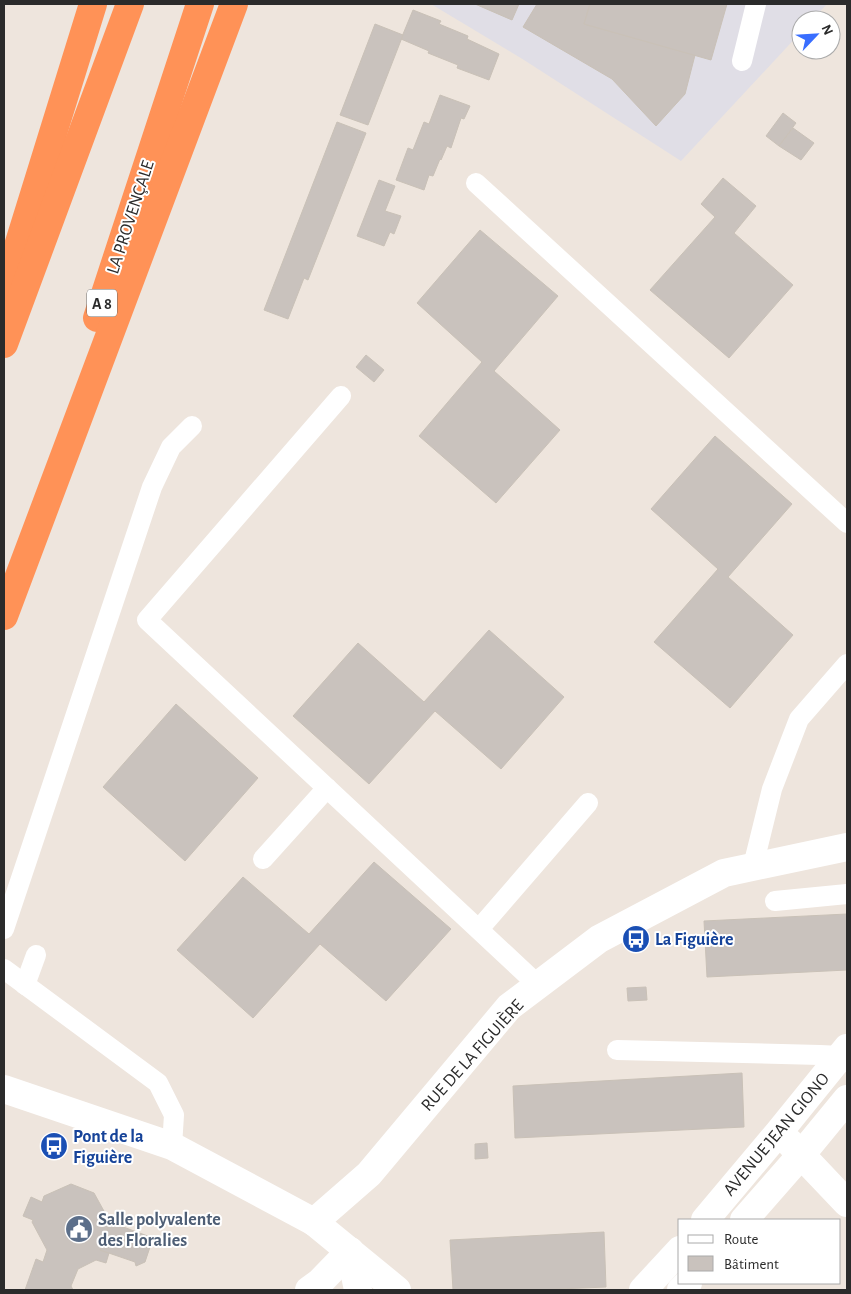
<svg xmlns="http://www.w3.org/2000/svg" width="851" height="1294" viewBox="0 0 851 1294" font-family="'Alegreya Sans',sans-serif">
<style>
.industrial{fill:#e0dee6}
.building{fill:#c9c2bd;stroke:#c9c1b7}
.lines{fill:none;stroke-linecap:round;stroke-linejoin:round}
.lane{stroke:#fff;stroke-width:20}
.street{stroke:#fff;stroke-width:28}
.secondary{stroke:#fff;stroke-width:28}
.highway{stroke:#ff9257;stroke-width:28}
.labels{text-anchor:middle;stroke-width:4;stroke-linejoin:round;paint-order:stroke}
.shield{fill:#fff;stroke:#6b6b6b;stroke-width:1}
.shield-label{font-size:16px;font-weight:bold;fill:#2b2b2b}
.street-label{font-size:18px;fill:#2b2b2b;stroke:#fff}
.transit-label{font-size:18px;font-weight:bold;fill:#164399;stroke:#fff;text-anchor:start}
.service-label{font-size:18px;font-weight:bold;fill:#4e5e75;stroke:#fff;text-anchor:start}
</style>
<rect width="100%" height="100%" fill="#eee5dd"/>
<path class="industrial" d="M 431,4 L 827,4 L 812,20 L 801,20 L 801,32 L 681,161 L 524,60 Z"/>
<g class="building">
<path d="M 475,4 L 519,4 L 512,20 Z"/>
<path d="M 537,4 L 590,4 L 584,24 L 695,55 L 685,94 L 656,126 L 612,79 L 523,27 Z"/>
<path d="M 590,4 L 727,4 L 711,60 L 584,24 Z"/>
<path d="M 413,10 L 441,21 L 439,24 L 468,36 L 467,39 L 499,54 L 489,80 L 457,68 L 458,65 L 428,53 L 429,51 L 401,39 Z"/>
<path d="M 375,24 L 403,35 L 368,125 L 340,115 Z"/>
<path d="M 440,95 L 470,106 L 464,119 L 461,118 L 451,148 L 447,146 L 441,160 L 440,159 L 433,176 L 429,175 L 424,190 L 396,180 L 408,148 L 413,150 L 424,122 L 429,124 Z"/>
<path d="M 783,113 L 796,123 L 779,146 L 766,136 Z"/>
<path d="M 337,122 L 366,133 L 308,280 L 304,278 L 288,319 L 264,310 Z"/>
<path d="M 793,128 L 814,143 L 801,160 L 779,146 Z"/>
<path d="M 723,178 L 756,206 L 734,233 L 793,285 L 729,358 L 650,290 L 715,217 L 701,204 Z"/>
<path d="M 379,180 L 395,186 L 385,211 L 401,216 L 394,234 L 390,232 L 384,246 L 357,236 Z"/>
<path d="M 480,230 L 558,296 L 494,371 L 560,430 L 496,503 L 419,436 L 482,362 L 417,303 Z"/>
<path d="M 366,355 L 384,370 L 374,382 L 356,367 Z"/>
<path d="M 715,436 L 792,504 L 728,577 L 793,635 L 730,708 L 654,642 L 718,569 L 651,509 Z"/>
<path d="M 489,630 L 564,697 L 501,769 L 435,711 L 369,784 L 293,716 L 358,643 L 424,702 Z"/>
<path d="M 176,704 L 258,778 L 185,861 L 103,787 Z"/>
<path d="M 374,862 L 451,929 L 386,1001 L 320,944 L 253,1018 L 177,950 L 243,877 L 309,934 Z"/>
<path d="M 847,914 L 847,970 L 707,977 L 704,921 Z"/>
<path d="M 646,987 L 647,1000 L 628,1001 L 627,988 Z"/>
<path d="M 742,1073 L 744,1127 L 515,1138 L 513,1086 Z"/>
<path d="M 487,1143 L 488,1158 L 475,1159 L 475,1144 Z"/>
<path d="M 71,1184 L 94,1193 L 110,1222 L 100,1250 L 109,1253 L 106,1263 L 96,1260 L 78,1269 L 71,1286 L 73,1290 L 25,1290 L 36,1259 L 43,1262 L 47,1250 L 32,1222 L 33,1220 L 23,1216 L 31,1197 L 42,1202 L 44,1196 Z"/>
<path d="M 110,1222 L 153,1238 L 145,1262 L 136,1266 L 135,1262 L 100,1250 Z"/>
<path d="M 604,1232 L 606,1287 L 536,1290 L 453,1290 L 450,1240 Z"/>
</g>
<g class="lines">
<g class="lane">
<path d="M 742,61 L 756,4"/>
<path d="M 476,183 L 847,523"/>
<path d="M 341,396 L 147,620 L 538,985"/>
<path d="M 263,859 L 327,788"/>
<path d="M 753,866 L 772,789 L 799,719 L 847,664"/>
<path d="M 775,901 L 847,894"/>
<path d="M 4,929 L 152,487 L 171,447 L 192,426"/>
<path d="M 479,929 L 588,803"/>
<path d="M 4,969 L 158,1083 L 174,1115 L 172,1146"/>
<path d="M 25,985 L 36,955"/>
<path d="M 617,1050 L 820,1055 L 841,1056 L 847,1062"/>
</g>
<g class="street">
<path d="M 314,1222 L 369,1174 L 509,1007 L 599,939 L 724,873 L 847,847"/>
<path d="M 309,1290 L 320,1282 L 350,1251"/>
</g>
<g class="secondary">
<path d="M 4,1089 L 172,1146 L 314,1222 L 397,1290"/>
<path d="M 789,1142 L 847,1203"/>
<path d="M 705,1220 L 779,1132 L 847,1048"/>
<path d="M 744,1220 L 801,1155 L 847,1099"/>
<path d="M 350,1251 L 358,1290"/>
<path d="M 643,1290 L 680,1250"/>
<path d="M 681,1290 L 688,1283"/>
</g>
<g class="highway">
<path d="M 4,291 L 93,4"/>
<path d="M 97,318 L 200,4"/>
<path d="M 4,344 L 130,4"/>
<path d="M 4,616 L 234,4"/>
</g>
</g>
<defs>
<g id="bus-disc" transform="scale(1.4375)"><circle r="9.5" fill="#1a4fb4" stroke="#fff"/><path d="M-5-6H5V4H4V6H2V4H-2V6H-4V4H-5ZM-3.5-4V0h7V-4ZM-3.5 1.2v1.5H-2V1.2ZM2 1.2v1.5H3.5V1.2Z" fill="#fff"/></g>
<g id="civic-disc" transform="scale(1.4375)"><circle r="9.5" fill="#5c6f8a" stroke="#fff"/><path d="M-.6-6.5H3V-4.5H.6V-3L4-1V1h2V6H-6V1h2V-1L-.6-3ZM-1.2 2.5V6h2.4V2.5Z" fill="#fff"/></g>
</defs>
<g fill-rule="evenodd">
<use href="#bus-disc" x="636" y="939"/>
<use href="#bus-disc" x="54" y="1146"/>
<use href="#civic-disc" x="79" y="1229"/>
</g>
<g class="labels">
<rect class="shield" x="87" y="289.5" width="30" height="27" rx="4"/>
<g class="shield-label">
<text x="102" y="309">A 8</text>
</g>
<g class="street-label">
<text transform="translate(130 217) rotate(-72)" y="6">LA PROVENÇALE</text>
<text transform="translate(472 1055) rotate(-48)" y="6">RUE DE LA FIGUIÈRE</text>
<text transform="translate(776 1134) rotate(-50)" y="6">AVENUE JEAN GIONO</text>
</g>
<g class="transit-label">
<text x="655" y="945">La Figuière</text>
<text x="73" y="1142">Pont de la<tspan x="73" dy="21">Figuière</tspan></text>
</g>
<g class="service-label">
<text x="98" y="1225">Salle polyvalente<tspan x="98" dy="21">des Floralies</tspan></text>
</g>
</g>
<rect width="851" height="1294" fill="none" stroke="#2b2b2b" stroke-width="10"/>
<rect x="678" y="1219" width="162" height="65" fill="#ffffff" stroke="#aaaaaa"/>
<rect x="688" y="1235" width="25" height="8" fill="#ffffff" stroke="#aaaaaa"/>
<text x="724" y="1244" font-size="15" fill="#2b2b2b">Route</text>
<rect x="688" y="1256" width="25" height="15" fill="#c9c2bd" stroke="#aaaaaa"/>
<text x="724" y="1269" font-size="15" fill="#2b2b2b">Bâtiment</text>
<g transform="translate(816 35) rotate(65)"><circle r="24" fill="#ffffff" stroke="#aaaaaa"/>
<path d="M0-4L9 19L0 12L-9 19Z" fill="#396eff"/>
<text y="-8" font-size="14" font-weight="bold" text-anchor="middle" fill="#2b2b2b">N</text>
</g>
</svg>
